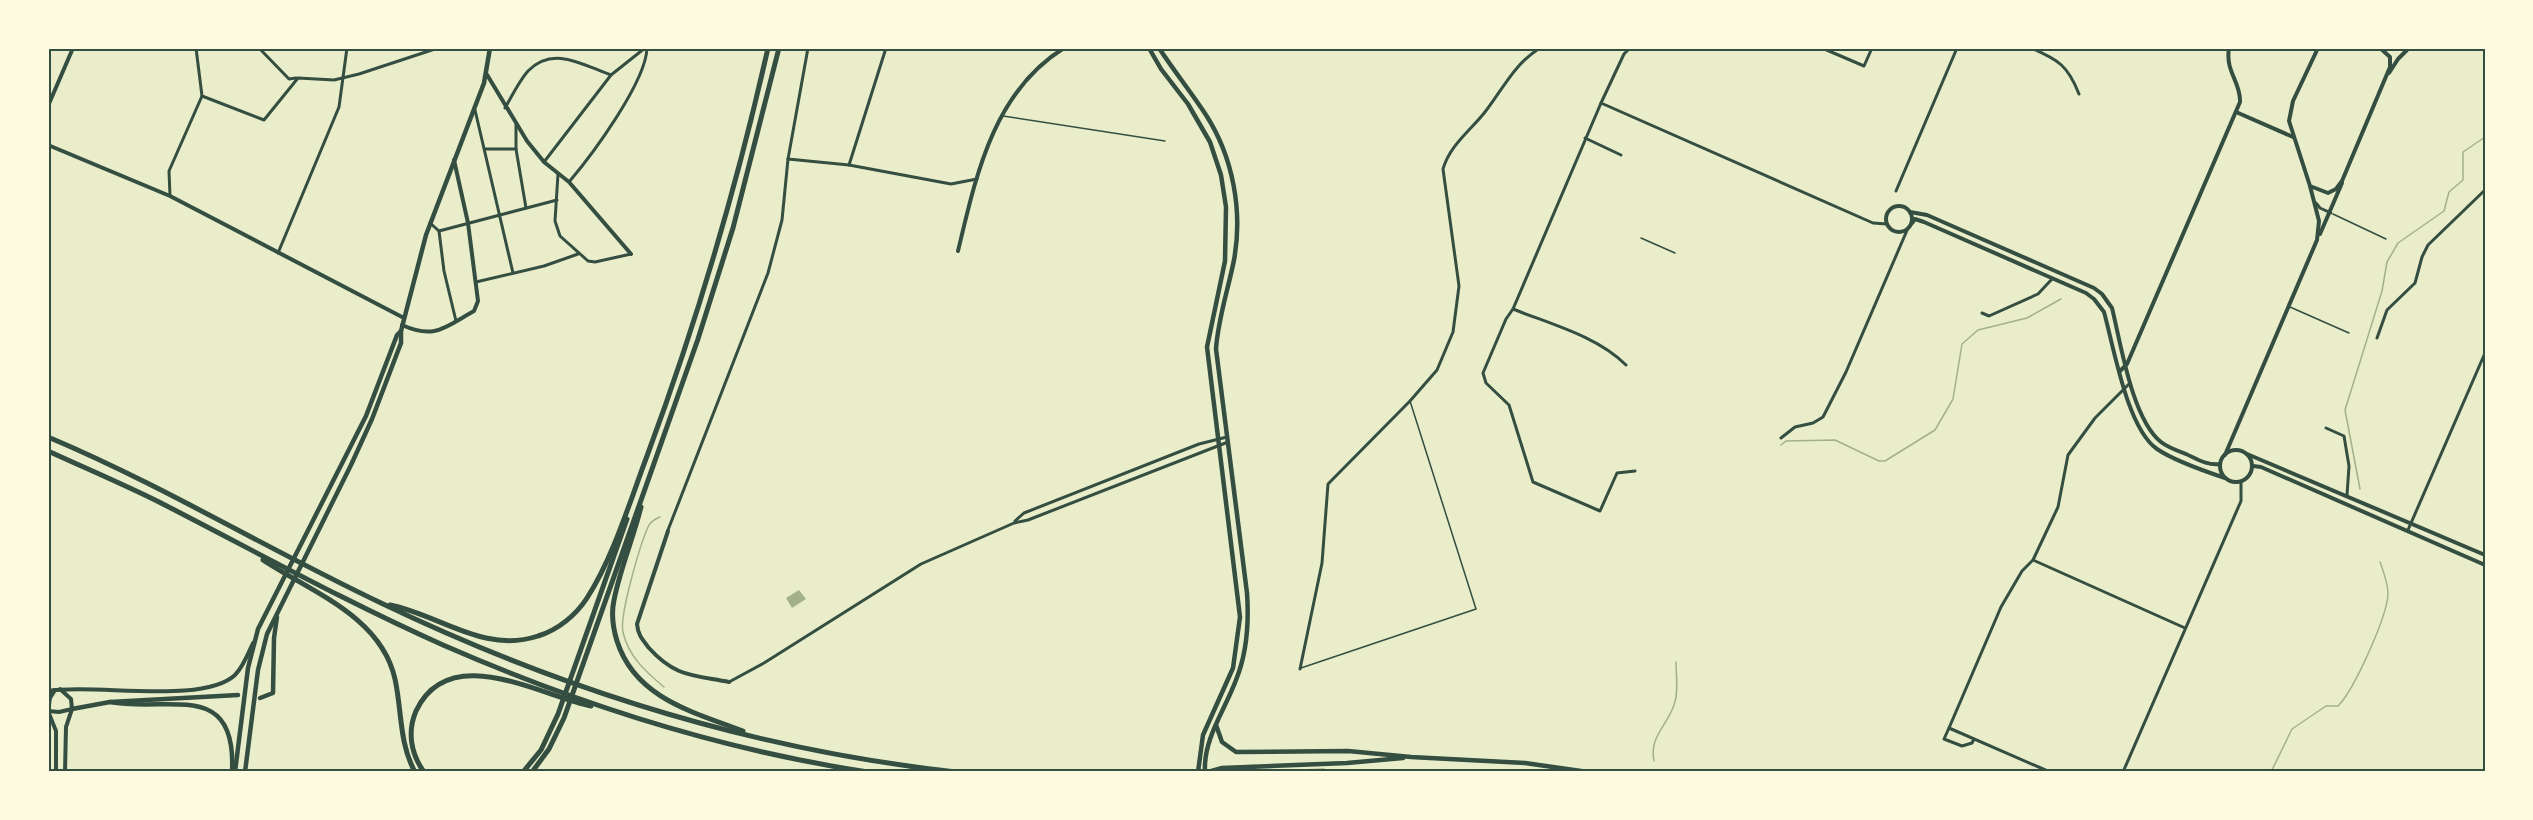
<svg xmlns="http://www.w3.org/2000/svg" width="2533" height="820" viewBox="0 0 2533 820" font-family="Mulish,sans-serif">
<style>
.water{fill:#a3b18a}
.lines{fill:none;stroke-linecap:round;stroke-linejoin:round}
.stream{stroke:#a3b18a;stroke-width:1.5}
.service{stroke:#344e41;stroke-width:1.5}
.minor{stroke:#344e41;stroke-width:3}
.tertiary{stroke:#344e41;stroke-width:4}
.secondary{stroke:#344e41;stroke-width:4}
.primary{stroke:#344e41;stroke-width:4.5}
.motorway{stroke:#344e41;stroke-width:5}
.neatline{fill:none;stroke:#344e41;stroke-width:2}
</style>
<rect width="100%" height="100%" fill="#e9edc9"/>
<path class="water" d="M 799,590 L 806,599 L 792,608 L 786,598 Z"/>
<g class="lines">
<g class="stream">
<path d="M 1781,445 L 1786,441 L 1835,440 L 1879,461 L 1885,461 L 1935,430 L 1953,399 L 1962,344 L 1978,330 L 2027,318 L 2061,299"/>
<path d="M 2360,489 L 2345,410 L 2382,291 L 2387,262 L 2398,243 L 2444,211 L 2449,192 L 2463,180 L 2463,152 L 2485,137"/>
<path d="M 660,517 C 655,519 652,521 649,525 C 641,541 619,616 623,632 C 628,656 646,672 664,687"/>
<path d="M 1654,761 C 1649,737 1667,726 1674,705 C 1679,692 1676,676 1676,662"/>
<path d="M 1254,772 L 1324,769"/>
<path d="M 2271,772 L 2292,729 L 2326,706 L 2338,706 C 2354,690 2387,617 2388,594 C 2388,583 2384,573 2380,562"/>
</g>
<g class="service">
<path d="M 1003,116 L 1165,141"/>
<path d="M 2333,214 L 2386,239"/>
<path d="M 1641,238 L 1675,253"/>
<path d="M 2290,307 L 2349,333"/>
<path d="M 1301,668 L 1476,609 L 1410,401"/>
</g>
<g class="minor">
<path d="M 196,48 L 202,96 L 264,120 L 298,78 L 334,80 L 359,74 L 438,48"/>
<path d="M 259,48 L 289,79 L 296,78"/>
<path d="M 1630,48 L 1624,54 L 1601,103 L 1513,309 L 1506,319 L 1483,373 L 1486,383 L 1509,405 L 1533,482 L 1600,511 L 1617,473 L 1635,471"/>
<path d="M 1822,48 L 1864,66 L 1872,48"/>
<path d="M 2031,48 C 2059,60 2068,66 2079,94"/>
<path d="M 1601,103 L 1873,223 L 1887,224"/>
<path d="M 505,108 C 512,96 519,81 528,71 C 553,45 583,65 611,75"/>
<path d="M 475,110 L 513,273"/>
<path d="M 516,125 L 516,149 L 526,208"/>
<path d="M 1585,138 L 1621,155"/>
<path d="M 485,149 L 516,149"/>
<path d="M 788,159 L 849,165 L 951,184 L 977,179"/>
<path d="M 544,162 L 611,75 L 645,48"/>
<path d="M 849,165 L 886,48"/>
<path d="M 558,174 L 555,221 L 560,236 L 588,261 L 595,262 L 631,254"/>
<path d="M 569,182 C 592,155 646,82 647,48"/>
<path d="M 1896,191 L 1957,48"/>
<path d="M 170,196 L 169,171 L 202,96"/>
<path d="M 2316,203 L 2320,208 L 2331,213"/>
<path d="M 430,223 L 439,231 L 557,200"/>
<path d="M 439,231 L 444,271 L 456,321"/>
<path d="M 278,253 L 339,107 L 347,48"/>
<path d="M 476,282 L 544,266 L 578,254"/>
<path d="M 1513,309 C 1550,324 1597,336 1626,365"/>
<path d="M 1982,313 L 1989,316 L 2038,294 L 2052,279"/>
<path d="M 2377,338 L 2387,310 L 2415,283 L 2422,257 L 2428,245 L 2485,190"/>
<path d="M 2326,428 L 2344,436 L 2349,466 L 2347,495"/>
<path d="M 1781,438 L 1795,427 L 1813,423 L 1823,417 L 1846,372 L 1908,228"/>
<path d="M 1015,521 L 1024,513 L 1199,444 L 1227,437"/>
<path d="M 668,530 L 768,273 L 782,220 L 788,159 L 808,48"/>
<path d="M 2408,530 L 2485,353"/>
<path d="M 2033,560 L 2185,628"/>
<path d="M 1300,669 L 1322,563 L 1328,484 L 1410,401 L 1437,370 L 1453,332 L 1459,286 L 1443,169 C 1450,145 1470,131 1485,112 C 1503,89 1514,64 1540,48"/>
<path d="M 729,682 L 764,663 L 921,564 L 1014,523 L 1028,520 L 1228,442"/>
<path d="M 1949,728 L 2001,607 L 2022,571 L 2033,560 L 2058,507 L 2068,455 L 2095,418 L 2130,383"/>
<path d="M 1974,739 L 1972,743 L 1962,746 L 1944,739 L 1949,728 L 2050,772"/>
<path d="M 2123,772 L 2241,501 L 2241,482"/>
</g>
<g class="tertiary">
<path d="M 486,73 L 527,141 L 544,162 L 569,182 L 631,254"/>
<path d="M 48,106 L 73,48"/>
<path d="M 2236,112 L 2293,137"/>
<path d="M 48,145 L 170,196 L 404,318"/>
<circle cx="1899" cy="219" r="13"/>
<path d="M 1910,212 L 1927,215 L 2094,288 L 2102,294 L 2112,308 C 2121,344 2132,419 2161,442 C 2167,447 2178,451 2186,454 C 2197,459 2208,466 2220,464"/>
<path d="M 1912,223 L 1915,219 L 1924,222 L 2086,293 L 2094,299 L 2104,312 C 2114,348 2127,428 2157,449 C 2173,460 2207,472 2225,478"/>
<path d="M 2320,234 L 2342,183"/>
<path d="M 958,251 C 976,176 993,92 1064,48"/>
<path d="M 402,325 C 435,340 445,327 474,311 L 478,301 L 468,223 L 454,160"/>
<path d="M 2120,371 L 2127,364 L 2240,102 C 2241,82 2225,72 2229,48"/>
<circle cx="2236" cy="466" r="16"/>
<path d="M 2247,454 L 2485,555"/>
<path d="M 2225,455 L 2317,240 L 2319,221 L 2310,186"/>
<path d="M 2253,466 L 2261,467 L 2485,565"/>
<path d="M 668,531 L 637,624 C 638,635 642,639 649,648 C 675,677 693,675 729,682"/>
<path d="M 60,689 L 71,699 L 72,709 L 66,727 L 65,772"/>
<path d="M 48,691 C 92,683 203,705 235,675 C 243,667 248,654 253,643"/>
<path d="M 48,711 L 56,731 L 56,772"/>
<path d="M 48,711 L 59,712 L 72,709"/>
<path d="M 48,711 L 50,698 L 55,690"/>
</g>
<g class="secondary">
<path d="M 2318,48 L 2293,101 L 2289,121 L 2310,186 L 2328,193 L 2336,189 L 2342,181 L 2390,67 L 2390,57 L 2380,48"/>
<path d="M 2389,73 L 2398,59 L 2409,48"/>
</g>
<g class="primary">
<path d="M 1149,48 L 1161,69 L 1188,104 L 1210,142 L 1221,175 L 1226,207 L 1225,261 L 1207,347 L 1240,617 L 1233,668 L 1203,735 L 1198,772"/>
<path d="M 1159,48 C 1174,71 1191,92 1206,115 C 1233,157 1243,211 1234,260 C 1228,290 1218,319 1216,349 L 1247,593 C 1249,622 1247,653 1236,680 C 1225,710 1203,739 1205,772"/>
<path d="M 260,698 L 273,693 L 274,638 L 277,617"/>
<path d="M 110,702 C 168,713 237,678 232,772"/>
<path d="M 72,709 L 110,702 L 238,695"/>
<path d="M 1216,725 L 1222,742 L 1236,752 L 1348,751 L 1411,757 L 1525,763 L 1588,772"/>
<path d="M 235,772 L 248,668 L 258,629 L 366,416 L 397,335 L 401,331 L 426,235 L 484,83 L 490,48"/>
<path d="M 245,772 L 258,670 L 267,634 L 351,465 L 372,419 L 401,343 L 401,331"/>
<path d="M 1208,772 L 1222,768 L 1347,763 L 1403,758"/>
<path d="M 1244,772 L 1254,767"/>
</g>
<g class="motorway">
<path d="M 48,437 C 162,485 269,550 381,603 C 562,690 756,750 956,772"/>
<path d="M 48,451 C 85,468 123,484 159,502 C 253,550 346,602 443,645 C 578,704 722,750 868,772"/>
<path d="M 641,507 C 633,539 620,569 614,600 C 611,614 613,628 617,641 C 635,698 693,712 743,731"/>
<path d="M 263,560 C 311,592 381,616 395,679 C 402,711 399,743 415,772"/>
<path d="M 390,605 C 440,615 484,654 538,636 C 558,630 576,615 587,598 C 613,558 630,501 647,456 C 696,324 737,186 768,48"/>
<path d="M 424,772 C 411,754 407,732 416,711 C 449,641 539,695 591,706"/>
<path d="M 523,772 L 541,750 L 558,714 L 627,519"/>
<path d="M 532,772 L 549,749 L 564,718 L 698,339 L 733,228 L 779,48"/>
</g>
</g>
<rect width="2533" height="820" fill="none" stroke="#fefae0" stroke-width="99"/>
<rect x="50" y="50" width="2434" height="720" class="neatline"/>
</svg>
